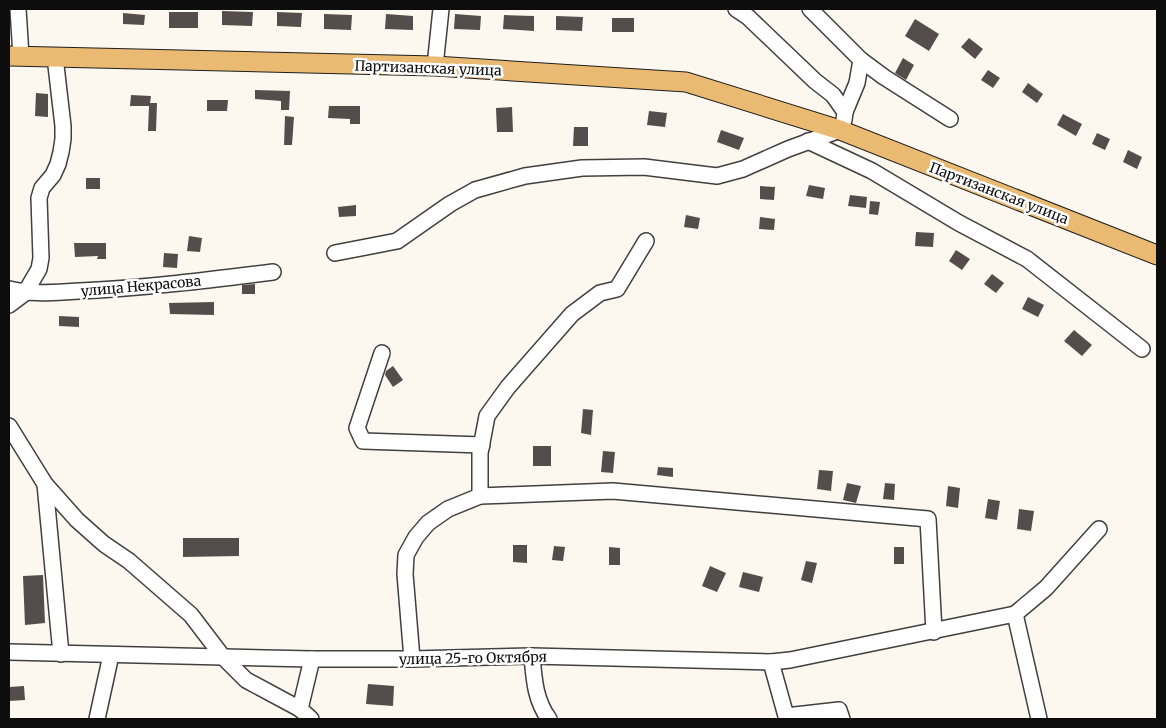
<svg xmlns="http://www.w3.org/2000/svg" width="1166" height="728" viewBox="0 0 1166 728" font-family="Merriweather,serif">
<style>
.building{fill:#554d4b}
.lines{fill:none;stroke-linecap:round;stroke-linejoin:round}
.minor-casing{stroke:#404040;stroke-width:18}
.major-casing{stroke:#1e1e1e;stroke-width:21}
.minor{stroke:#fff;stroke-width:15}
.major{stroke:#eaba72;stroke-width:19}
.labels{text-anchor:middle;stroke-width:5;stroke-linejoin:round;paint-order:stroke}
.street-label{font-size:14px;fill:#0d0d0d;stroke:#fff}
</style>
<rect width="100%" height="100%" fill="#fdf8ef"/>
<g class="building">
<path d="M 222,11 L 253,12 L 252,26 L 222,25 Z"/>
<rect x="169" y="12" width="29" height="16"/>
<path d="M 277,12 L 302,13 L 301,27 L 277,26 Z"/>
<path d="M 123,13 L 145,15 L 144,25 L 123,24 Z"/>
<path d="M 324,14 L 352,15 L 351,30 L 324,29 Z"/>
<path d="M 386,14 L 413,16 L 413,30 L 385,29 Z"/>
<path d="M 455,14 L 481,16 L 480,30 L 454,29 Z"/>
<path d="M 504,15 L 534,16 L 534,31 L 503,29 Z"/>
<path d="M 556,16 L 583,17 L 582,31 L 556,30 Z"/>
<rect x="612" y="18" width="22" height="14"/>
<path d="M 915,19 L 939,34 L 929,51 L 905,36 Z"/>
<path d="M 969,38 L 983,49 L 975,59 L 961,47 Z"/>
<path d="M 903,58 L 914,65 L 906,80 L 895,73 Z"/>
<path d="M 988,70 L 1000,78 L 993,88 L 981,80 Z"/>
<path d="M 1028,83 L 1043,94 L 1037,103 L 1022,92 Z"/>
<path d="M 255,90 L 290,91 L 289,110 L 281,110 L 281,101 L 255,99 Z"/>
<path d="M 36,93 L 48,94 L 48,117 L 35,116 Z"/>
<path d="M 131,95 L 151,96 L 150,103 L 157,103 L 156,131 L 148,131 L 149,106 L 130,106 Z"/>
<path d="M 207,100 L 228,100 L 227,111 L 207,111 Z"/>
<path d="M 329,106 L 360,106 L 360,124 L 350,124 L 350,119 L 328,118 Z"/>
<path d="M 512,107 L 513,132 L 497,132 L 496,108 Z"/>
<path d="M 649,111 L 667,113 L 665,127 L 647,125 Z"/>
<path d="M 1063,114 L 1082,124 L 1076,136 L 1057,125 Z"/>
<path d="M 285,116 L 294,117 L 292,145 L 284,145 Z"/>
<path d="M 574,127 L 588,127 L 588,146 L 573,146 Z"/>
<path d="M 721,130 L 744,138 L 739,150 L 717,142 Z"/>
<path d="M 1097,133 L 1110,139 L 1105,150 L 1092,144 Z"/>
<path d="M 1128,150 L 1142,157 L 1137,169 L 1123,162 Z"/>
<rect x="86" y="178" width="14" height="11"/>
<path d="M 809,185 L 825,188 L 823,199 L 806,196 Z"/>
<path d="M 760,186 L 775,187 L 774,200 L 760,199 Z"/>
<path d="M 850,195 L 867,197 L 866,208 L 848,206 Z"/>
<path d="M 870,201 L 880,202 L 878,215 L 869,214 Z"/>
<path d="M 356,205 L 356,216 L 339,217 L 338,207 Z"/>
<path d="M 686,215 L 700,218 L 698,229 L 684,227 Z"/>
<path d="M 760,217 L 775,219 L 774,230 L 759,229 Z"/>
<path d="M 916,232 L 934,233 L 933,247 L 915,246 Z"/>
<path d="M 189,236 L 202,238 L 200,252 L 187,251 Z"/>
<path d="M 74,243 L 106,243 L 106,259 L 97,259 L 98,256 L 75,257 Z"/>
<path d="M 956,250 L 970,259 L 962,270 L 949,261 Z"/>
<path d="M 164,253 L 178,254 L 177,268 L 163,267 Z"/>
<path d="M 992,274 L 1004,283 L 996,293 L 984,284 Z"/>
<path d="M 255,284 L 255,294 L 242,294 L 242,285 Z"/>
<path d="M 1028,297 L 1044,305 L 1038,317 L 1022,309 Z"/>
<path d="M 214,302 L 214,315 L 170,314 L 169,303 Z"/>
<path d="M 59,316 L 79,317 L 79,327 L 59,326 Z"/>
<path d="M 1074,330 L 1092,345 L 1082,356 L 1064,341 Z"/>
<path d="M 393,366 L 403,380 L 393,387 L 385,375 L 386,371 Z"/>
<path d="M 583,409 L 593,410 L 591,435 L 581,433 Z"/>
<rect x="533" y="446" width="18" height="20"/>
<path d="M 603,451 L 615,452 L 613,473 L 601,472 Z"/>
<path d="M 658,467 L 673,468 L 673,477 L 657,475 Z"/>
<path d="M 819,470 L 833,471 L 831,491 L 817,489 Z"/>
<path d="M 847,483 L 861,486 L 856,503 L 843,500 Z"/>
<path d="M 885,483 L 895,484 L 894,500 L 883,499 Z"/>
<path d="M 948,486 L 960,488 L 958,508 L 946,506 Z"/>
<path d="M 988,499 L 1000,501 L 997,520 L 985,518 Z"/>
<path d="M 1019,509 L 1034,511 L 1031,531 L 1017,529 Z"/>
<path d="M 183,538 L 239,538 L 239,556 L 183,557 Z"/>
<path d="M 513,545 L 527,545 L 527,563 L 513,562 Z"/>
<path d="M 554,546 L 565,547 L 563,561 L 552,560 Z"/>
<path d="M 609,547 L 620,548 L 620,565 L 609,565 Z"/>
<rect x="894" y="547" width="10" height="17"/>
<path d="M 806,561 L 817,563 L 812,583 L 801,580 Z"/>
<path d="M 710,566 L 726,573 L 717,592 L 702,586 Z"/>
<path d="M 743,572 L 763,577 L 759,592 L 739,587 Z"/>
<path d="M 43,575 L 45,623 L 25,625 L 23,576 Z"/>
<path d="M 368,684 L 394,686 L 393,706 L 366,704 Z"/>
<path d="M 24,686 L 25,700 L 9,701 L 9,687 Z"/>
</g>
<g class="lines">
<g class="minor-casing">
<g id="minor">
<path d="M 18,9 L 21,56"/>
<path d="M 810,9 L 861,60 L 884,77 L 950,119"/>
<path d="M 435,66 L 441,9"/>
<path d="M 845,112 L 857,83 L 861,60"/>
<path d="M 808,141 L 872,171 L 959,223 L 1027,259 L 1142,349"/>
<path d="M 335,253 L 397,241 L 450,204 L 475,190 L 525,176 L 582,168 L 644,167 L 717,176 L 743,169 L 788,149 L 840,130 L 844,120 L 845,112 L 833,95 L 815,81 L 748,17 L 736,9"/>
<path d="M 9,289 C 32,295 56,292 80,291 C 145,288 209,280 273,272"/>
<path d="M 9,305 L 25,293 L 39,269 L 41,258 L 39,198 L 42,188 L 53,175 L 58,164 L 61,152 L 63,139 L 63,126 L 55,57"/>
<path d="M 382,353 L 357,428 L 363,441 L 482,445"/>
<path d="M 9,426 L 45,484 L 77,520 L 104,544 L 129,561 L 191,615 L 223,657 L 246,680 L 300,709 L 311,719"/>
<path d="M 45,484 L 61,654"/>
<path d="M 480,496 L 613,491 L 928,519 L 934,632"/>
<path d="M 1015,614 L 1046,588 L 1099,529"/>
<path d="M 9,652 L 312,659 L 412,659 L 532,656 L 771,662 L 790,660 L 1015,614 L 1039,719"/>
<path d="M 532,656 C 534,679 535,700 549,719"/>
<path d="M 412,659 L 405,574 L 406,555 L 416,537 L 428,523 L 448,509 L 480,496 L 480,453 L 487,416 L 508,387 L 572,314 L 600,293 L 617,289 L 646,241"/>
<path d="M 771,662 L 786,716 L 839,710 L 842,719"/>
<path d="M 300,709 L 312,659"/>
<path d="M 97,719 L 111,655"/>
</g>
</g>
<g class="major-casing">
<path id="major" d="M 9,56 L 435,66 L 686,82 L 840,130 L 1157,255"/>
</g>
<use href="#minor" class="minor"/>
<use href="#major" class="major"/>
</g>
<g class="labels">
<g class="street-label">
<text transform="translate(428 68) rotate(2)" y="5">Партизанская улица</text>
<text transform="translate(999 193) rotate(21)" y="5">Партизанская улица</text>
<text transform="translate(141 286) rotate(-5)" y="5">улица Некрасова</text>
<text transform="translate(473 658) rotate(-1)" y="5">улица 25-го Октября</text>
</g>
</g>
<rect width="1166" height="728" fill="none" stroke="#0d0d0d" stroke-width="20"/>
</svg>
